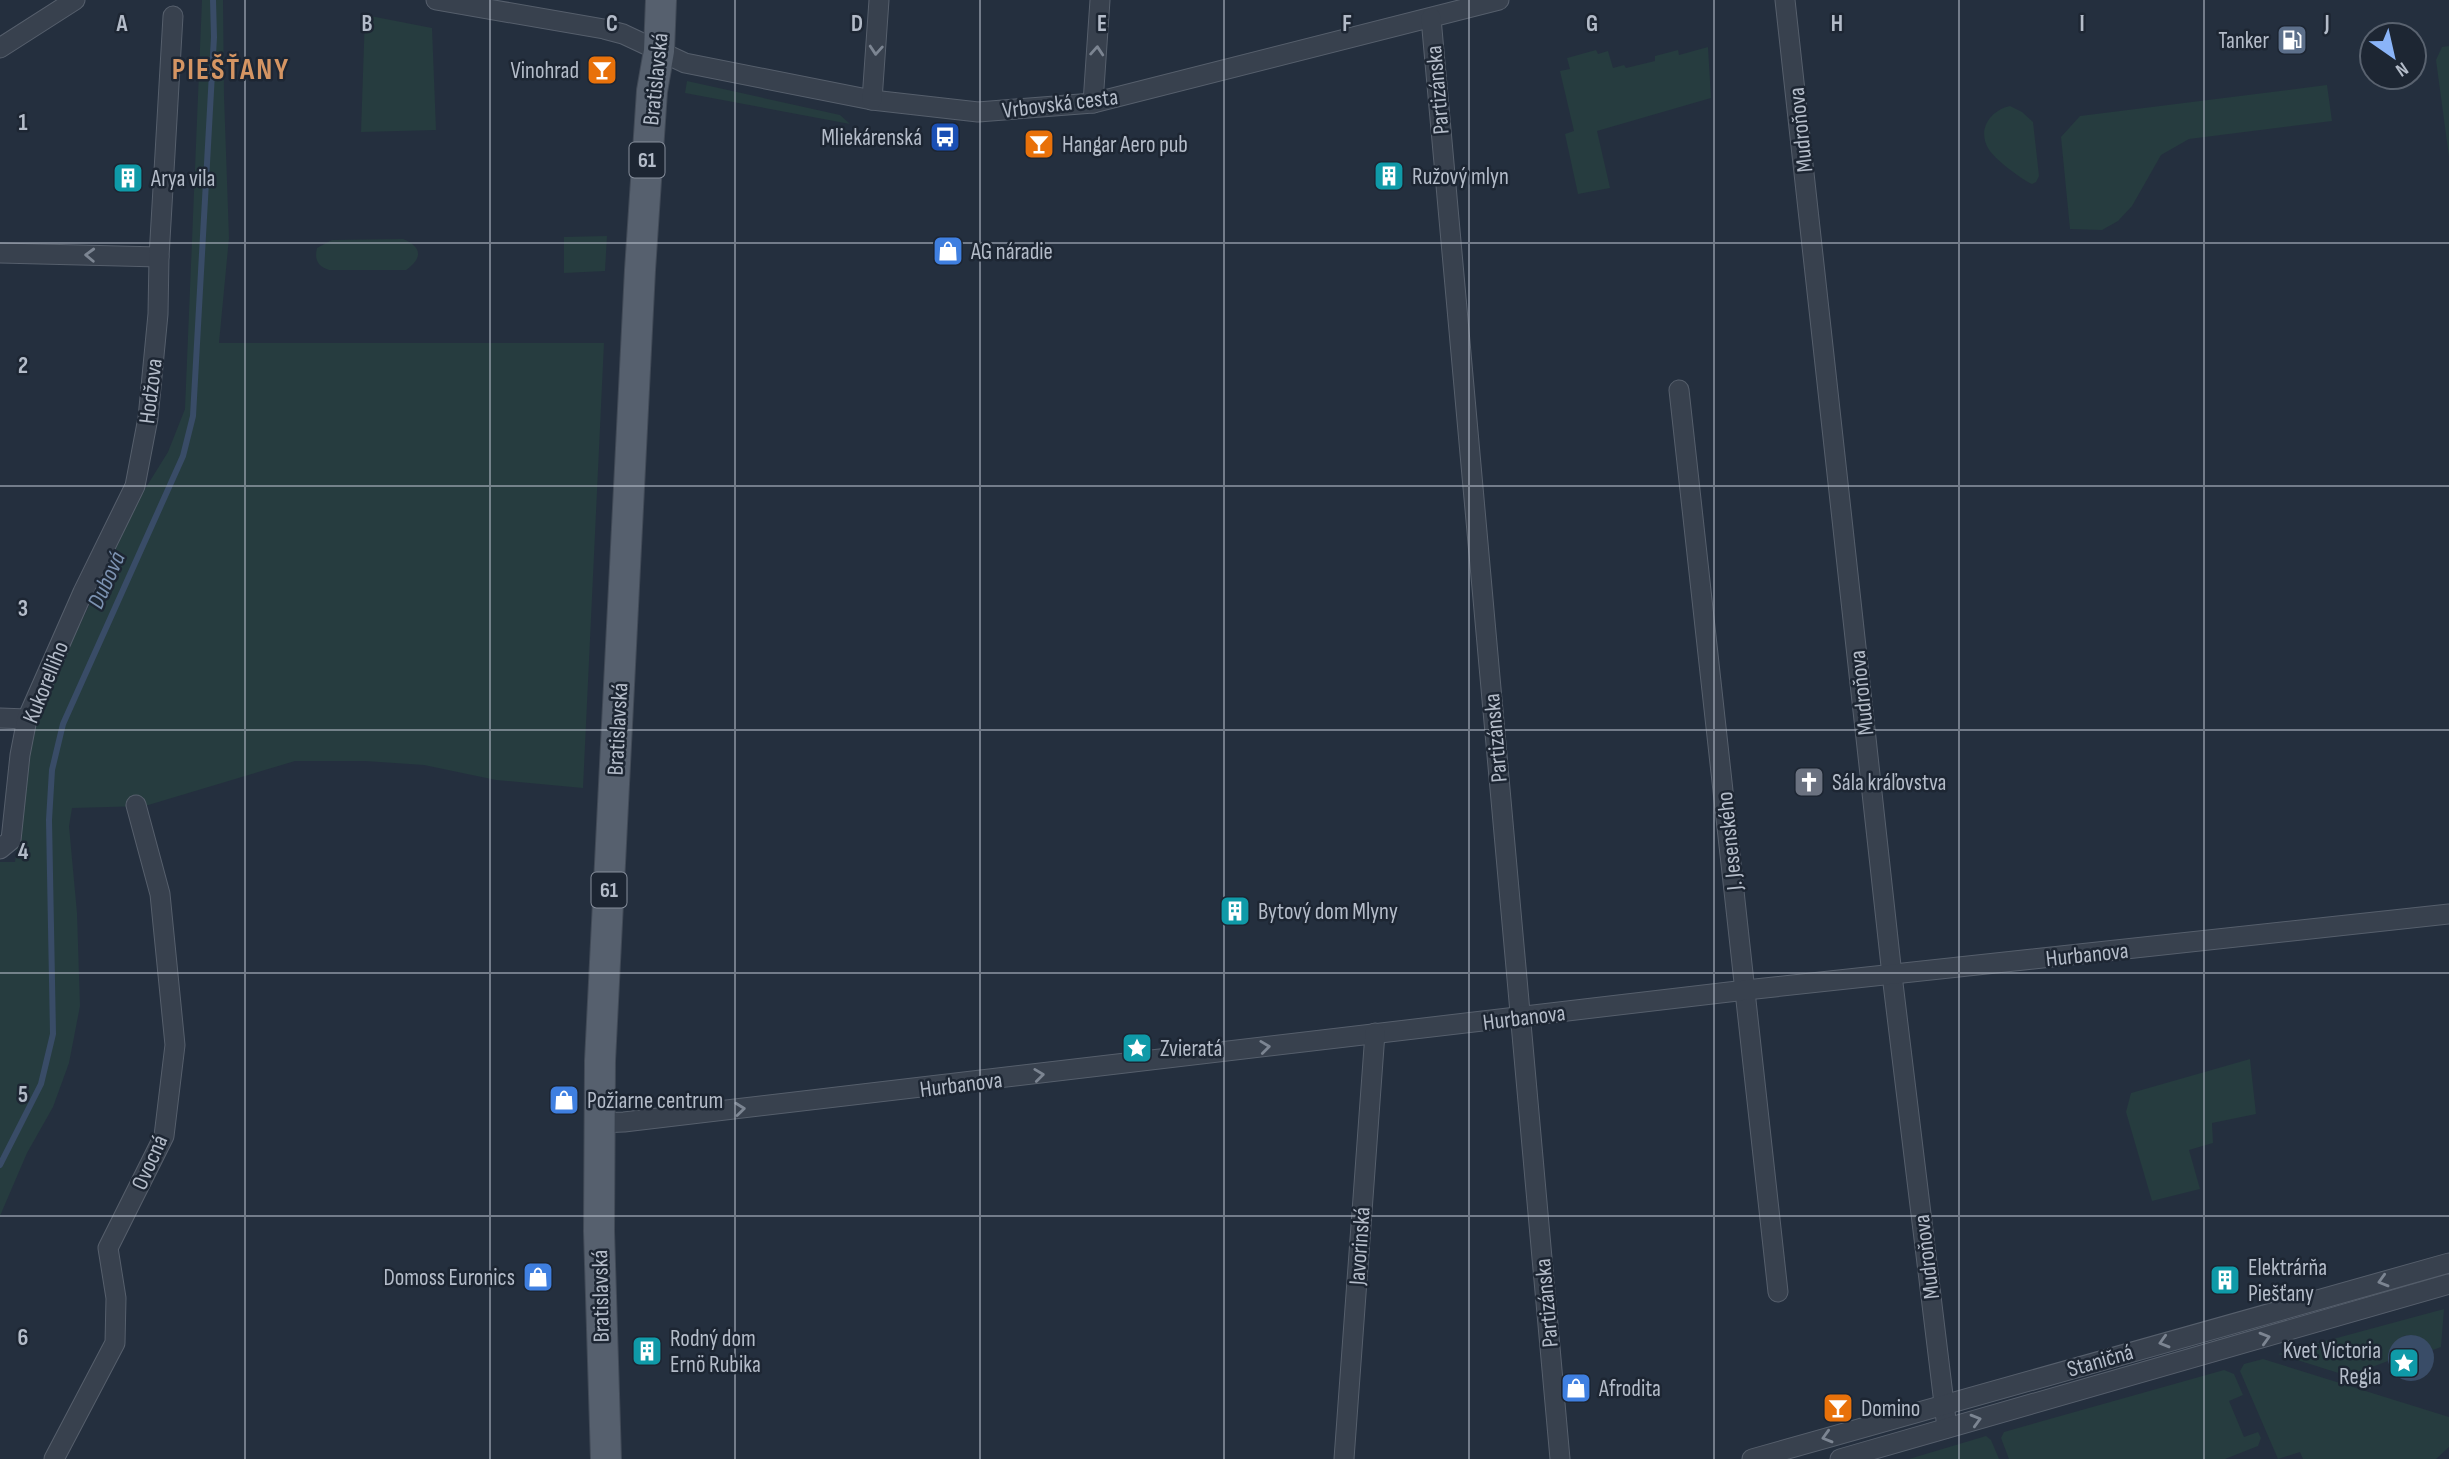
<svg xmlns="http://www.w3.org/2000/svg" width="2449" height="1459" viewBox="0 0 2449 1459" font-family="'Sofia Sans Condensed',sans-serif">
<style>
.green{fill:#263c3f}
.water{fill:#394c67}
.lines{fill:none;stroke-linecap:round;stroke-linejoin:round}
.stream{stroke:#394c67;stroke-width:6}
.street-casing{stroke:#565f6c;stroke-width:21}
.primary-casing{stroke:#414a57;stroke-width:32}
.street{stroke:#38414e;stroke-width:19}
.primary{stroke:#56606e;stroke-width:30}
.oneway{stroke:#7c8592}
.grid{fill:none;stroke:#b4bcc9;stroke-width:2;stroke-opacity:0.55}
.labels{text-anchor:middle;stroke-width:5;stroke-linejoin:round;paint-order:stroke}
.shield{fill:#1d2633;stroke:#878f9c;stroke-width:2}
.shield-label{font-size:21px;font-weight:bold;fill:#b4bcc9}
.poi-label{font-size:23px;fill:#b4bcc9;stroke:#1d2633;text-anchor:start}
.street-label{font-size:23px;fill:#b4bcc9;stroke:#1d2633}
.water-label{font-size:24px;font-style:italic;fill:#7c92b1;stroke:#1d2633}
.district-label{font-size:30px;font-weight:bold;letter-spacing:2px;fill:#d59563;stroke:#1d2633}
.grid-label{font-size:23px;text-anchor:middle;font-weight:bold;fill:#b4bcc9;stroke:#1d2633;stroke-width:5;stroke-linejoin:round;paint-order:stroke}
</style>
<rect width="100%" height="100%" fill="#242f3e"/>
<g class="green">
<path d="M 202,0 L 223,0 L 224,96 L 229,238 L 219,343 L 604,343 L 583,788 L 496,780 L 424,765 L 365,761 L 295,761 L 145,806 L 72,808 L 69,826 L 77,913 L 80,1006 L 69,1063 L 53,1107 L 27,1153 L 0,1216 L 0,862 L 15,862 L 33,725 L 140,497 L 168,452 L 185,409 Z"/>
<path d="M 365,15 L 432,28 L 436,130 L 361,132 Z"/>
<path d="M 2449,46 L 2449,157 L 2436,60 L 2442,47 Z"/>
<path d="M 1708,47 L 1711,98 L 1597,131 L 1610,188 L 1578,194 L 1565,134 L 1574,131 L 1560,71 L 1570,69 L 1567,58 L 1596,50 L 1598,54 L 1608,51 L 1613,68 L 1624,65 L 1626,68 L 1655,61 L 1655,56 L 1678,50 L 1679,55 Z"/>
<path d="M 687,81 L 840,115 L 850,124 L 685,93 Z"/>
<path d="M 2327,85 L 2332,121 L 2189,139 L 2161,155 L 2132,206 L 2118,221 L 2102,230 L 2070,229 L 2061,137 L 2080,116 Z"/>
<path d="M 2010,106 L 2022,112 L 2033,122 L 2039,176 L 2036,182 L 2032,184 C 2021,179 1993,158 1988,148 C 1977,129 1991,110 2010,106 Z"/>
<path d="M 607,236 L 605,271 L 564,273 L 564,237 Z"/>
<path d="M 403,239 C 422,247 423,258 406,270 L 329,270 C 318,266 314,260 317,248 L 332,240 Z"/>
<path d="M 2250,1059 L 2256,1114 L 2212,1123 L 2213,1143 L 2189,1150 L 2200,1189 L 2152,1201 L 2126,1112 L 2131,1093 Z"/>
<path d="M 2444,1309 L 2441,1347 L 2433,1350 C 2426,1339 2416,1333 2403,1336 L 2389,1353 L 2388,1361 L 2348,1376 L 2278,1354 Z"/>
<path d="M 2263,1359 L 2449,1417 L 2449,1447 L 2436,1459 L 2303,1459 L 2300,1452 L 2278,1459 L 2240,1371 L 2244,1364 Z"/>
<path d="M 2224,1370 L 2234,1374 L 2243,1395 L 2229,1401 L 2244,1437 L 2258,1432 L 2261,1438 L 2258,1446 L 2225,1459 L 2009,1459 L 2001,1438 L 2004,1432 Z"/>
<path d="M 1986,1436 L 1991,1440 L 1999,1459 L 1909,1459 Z"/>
</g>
<circle class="water" cx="2411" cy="1358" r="23"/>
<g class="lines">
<path class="stream" d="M 0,1165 L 41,1084 L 53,1034 L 49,820 L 52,770 L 63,724 L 183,456 L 193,416 L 214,37 L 213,0"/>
<g class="street-casing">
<g id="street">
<path d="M 436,0 L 604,29 L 623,34 L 685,63 L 872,100 L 978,112 L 1093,103 L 1499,0"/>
<path d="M 1785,0 L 1892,975 L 1947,1428"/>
<path d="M 1431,18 L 1560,1459"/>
<path d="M 0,48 L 75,0"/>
<path d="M 872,100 L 879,0"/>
<path d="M 1093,103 L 1100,0"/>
<path d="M 0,253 L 159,257"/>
<path d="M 1679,390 L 1778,1292"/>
<path d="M 0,718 L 27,719"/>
<path d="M 0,849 L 11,840 L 20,755 L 27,719 L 83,592 L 135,486 L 148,418 L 158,314 L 159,257 L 173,16"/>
<path d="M 599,1123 L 624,1122 L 1746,990 L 2449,914"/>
<path d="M 54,1459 L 115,1343 L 116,1298 L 108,1248 L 164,1136 L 175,1045 L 160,894 L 136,805"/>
<path d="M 1344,1459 L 1375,1033"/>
<path d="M 1752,1459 L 2449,1263"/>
<path d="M 1840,1459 L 2449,1284"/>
</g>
</g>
<g class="primary-casing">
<path id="primary" d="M 606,1459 L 599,1231 L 600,1061 L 640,270 L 652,91 L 659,51 L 661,0"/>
</g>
<use href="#street" class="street"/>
<use href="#primary" class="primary"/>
</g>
<defs><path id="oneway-chevron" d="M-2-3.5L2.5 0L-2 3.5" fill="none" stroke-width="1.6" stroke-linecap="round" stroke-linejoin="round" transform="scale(1.75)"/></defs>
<g class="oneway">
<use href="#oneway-chevron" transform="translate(876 50) rotate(94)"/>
<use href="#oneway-chevron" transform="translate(1097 51) rotate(-86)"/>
<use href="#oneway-chevron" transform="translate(90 255) rotate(-178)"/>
<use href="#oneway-chevron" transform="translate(1265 1047) rotate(-7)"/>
<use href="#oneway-chevron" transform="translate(1039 1075) rotate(-7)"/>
<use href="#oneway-chevron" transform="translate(740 1109) rotate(-6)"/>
<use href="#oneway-chevron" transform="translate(2383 1281) rotate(164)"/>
<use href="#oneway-chevron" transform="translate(2265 1338) rotate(-16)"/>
<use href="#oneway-chevron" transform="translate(2164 1342) rotate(164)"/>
<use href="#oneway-chevron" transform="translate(1976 1420) rotate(-16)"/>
<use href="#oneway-chevron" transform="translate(1827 1437) rotate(164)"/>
</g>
<path class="grid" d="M 245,0 L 245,1459M 490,0 L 490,1459M 735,0 L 735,1459M 980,0 L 980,1459M 1224,0 L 1224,1459M 1469,0 L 1469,1459M 1714,0 L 1714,1459M 1959,0 L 1959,1459M 2204,0 L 2204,1459M 0,243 L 2449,243M 0,486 L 2449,486M 0,730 L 2449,730M 0,973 L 2449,973M 0,1216 L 2449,1216"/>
<defs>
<g id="fuel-square" transform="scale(1.575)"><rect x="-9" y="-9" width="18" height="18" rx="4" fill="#5c6f8a" stroke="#1d2633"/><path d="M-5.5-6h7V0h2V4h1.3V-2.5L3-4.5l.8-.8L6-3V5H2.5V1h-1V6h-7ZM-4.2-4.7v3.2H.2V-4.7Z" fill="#fff"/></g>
<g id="bar-square" transform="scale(1.575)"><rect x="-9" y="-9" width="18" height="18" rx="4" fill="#e8710a" stroke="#1d2633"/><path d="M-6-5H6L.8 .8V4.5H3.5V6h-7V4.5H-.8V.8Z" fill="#fff"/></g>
<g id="bus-square" transform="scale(1.575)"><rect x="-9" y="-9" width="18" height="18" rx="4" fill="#1a4fb4" stroke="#1d2633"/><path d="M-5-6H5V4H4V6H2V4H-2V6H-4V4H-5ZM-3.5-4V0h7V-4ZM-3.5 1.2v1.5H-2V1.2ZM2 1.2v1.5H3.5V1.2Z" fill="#fff"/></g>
<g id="building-square" transform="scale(1.575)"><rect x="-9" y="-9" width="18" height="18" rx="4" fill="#0f9aa8" stroke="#1d2633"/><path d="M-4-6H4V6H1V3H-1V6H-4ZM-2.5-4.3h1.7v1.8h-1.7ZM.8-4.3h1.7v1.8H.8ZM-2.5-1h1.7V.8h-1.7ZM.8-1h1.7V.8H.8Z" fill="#fff"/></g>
<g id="shop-square" transform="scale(1.575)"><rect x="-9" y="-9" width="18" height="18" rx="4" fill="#3f7fe0" stroke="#1d2633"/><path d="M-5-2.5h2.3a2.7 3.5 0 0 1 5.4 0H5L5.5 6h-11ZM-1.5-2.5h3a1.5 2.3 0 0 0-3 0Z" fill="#fff"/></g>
<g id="church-square" transform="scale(1.575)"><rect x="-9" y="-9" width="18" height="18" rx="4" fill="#6b7280" stroke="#1d2633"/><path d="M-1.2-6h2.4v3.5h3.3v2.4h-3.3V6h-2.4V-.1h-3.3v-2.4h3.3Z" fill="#fff"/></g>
<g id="sight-square" transform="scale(1.575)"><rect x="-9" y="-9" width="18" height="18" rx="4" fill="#0f9aa8" stroke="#1d2633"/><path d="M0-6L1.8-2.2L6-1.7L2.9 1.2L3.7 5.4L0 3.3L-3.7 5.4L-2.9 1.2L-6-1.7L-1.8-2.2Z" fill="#fff"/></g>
</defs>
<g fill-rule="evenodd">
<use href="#fuel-square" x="2292" y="40"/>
<use href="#bar-square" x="602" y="70"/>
<use href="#bus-square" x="945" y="137"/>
<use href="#bar-square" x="1039" y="144"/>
<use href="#building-square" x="1389" y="176"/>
<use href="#building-square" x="128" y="178"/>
<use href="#shop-square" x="948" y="251"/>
<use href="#church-square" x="1809" y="782"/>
<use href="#building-square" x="1235" y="911"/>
<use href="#sight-square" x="1137" y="1048"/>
<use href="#shop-square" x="564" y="1100"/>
<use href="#shop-square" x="538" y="1277"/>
<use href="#building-square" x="2225" y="1280"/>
<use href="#building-square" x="647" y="1351"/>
<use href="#sight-square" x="2404" y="1363"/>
<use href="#shop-square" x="1576" y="1388"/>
<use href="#bar-square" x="1838" y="1408"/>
</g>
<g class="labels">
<g class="shield">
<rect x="629.5" y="142.5" width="35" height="35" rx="5"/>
<rect x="591.5" y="872.5" width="35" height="35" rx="5"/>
</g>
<g class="shield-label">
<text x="647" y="167">61</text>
<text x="609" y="897">61</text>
</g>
<g class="poi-label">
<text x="2269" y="48" text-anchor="end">Tanker</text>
<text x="579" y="78" text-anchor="end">Vinohrad</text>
<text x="922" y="145" text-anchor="end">Mliekárenská</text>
<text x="1062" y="152">Hangar Aero pub</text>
<text x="1412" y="184">Ružový mlyn</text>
<text x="151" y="186">Arya vila</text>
<text x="971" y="259">AG náradie</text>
<text x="1832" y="790">Sála kráľovstva</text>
<text x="1258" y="919">Bytový dom Mlyny</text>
<text x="1160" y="1056">Zvieratá</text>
<text x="587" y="1108">Požiarne centrum</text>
<text x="2248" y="1275">Elektrárňa<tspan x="2248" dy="26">Piešťany</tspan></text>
<text x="515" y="1285" text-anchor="end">Domoss Euronics</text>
<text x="670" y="1346">Rodný dom<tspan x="670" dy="26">Ernö Rubika</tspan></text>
<text x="2381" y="1358" text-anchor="end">Kvet Victoria<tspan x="2381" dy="26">Regia</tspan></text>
<text x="1599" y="1396">Afrodita</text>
<text x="1861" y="1416">Domino</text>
</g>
<g class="street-label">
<text transform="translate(655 79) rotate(-84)" y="8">Bratislavská</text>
<text transform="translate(1437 90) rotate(-95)" y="8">Partizánska</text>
<text transform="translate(1060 103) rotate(-7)" y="8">Vrbovská cesta</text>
<text transform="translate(1800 130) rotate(-96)" y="8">Mudroňova</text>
<text transform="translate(150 391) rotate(-83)" y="8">Hodžova</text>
<text transform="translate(45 682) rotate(-68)" y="8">Kukorelliho</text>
<text transform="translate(1861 693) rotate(-96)" y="8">Mudroňova</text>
<text transform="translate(617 729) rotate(-87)" y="8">Bratislavská</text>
<text transform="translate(1495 738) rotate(-95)" y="8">Partizánska</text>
<text transform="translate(1729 841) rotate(-96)" y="8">J. Jesenského</text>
<text transform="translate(2087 954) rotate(-6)" y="8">Hurbanova</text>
<text transform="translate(1524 1017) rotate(-7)" y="8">Hurbanova</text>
<text transform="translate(961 1084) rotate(-7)" y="8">Hurbanova</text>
<text transform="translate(149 1162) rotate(-66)" y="8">Ovocná</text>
<text transform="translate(1359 1246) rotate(-86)" y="8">Javorinská</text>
<text transform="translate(1926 1257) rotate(-97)" y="8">Mudroňova</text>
<text transform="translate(600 1296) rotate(-91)" y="8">Bratislavská</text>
<text transform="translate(1546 1303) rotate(-95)" y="8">Partizánska</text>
<text transform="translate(2100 1360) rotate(-16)" y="8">Staničná</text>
</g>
<g class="water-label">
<text transform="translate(106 580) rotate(-66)" y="8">Dubová</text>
</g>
<g class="district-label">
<text x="231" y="79">PIEŠŤANY</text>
</g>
</g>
<g class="grid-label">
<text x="122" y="31">A</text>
<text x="367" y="31">B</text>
<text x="612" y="31">C</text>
<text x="857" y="31">D</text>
<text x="1102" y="31">E</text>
<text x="1347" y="31">F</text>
<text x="1592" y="31">G</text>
<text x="1837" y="31">H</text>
<text x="2082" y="31">I</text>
<text x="2327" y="31">J</text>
<text x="23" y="130">1</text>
<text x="23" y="373">2</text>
<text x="23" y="616">3</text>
<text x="23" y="859">4</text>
<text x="23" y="1102">5</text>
<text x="23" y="1345">6</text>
</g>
<g transform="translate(2393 56) rotate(146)"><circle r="33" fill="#1d2633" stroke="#59626f" stroke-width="2"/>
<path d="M0-5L12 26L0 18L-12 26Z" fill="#8ab4f8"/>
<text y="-10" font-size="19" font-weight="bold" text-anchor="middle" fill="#b4bcc9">N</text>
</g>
</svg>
